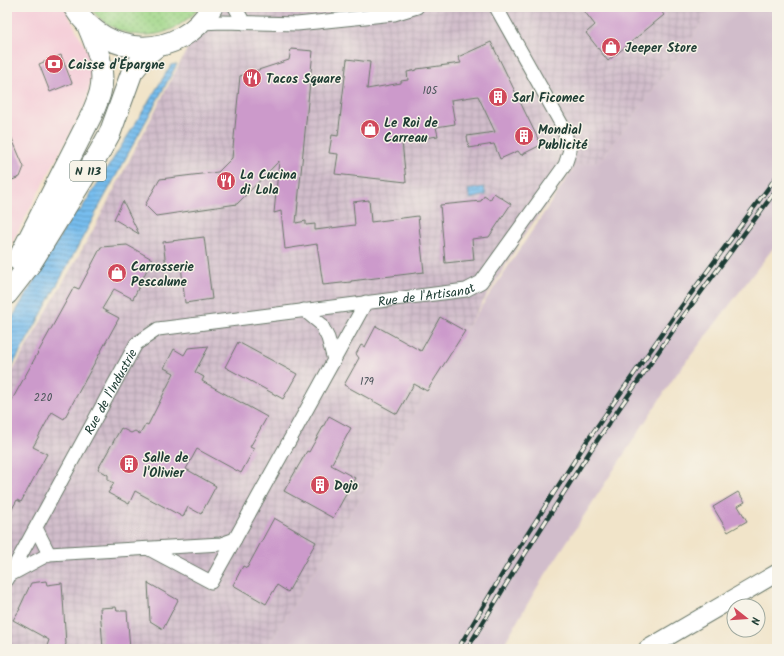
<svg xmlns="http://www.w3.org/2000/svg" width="784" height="656" viewBox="0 0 784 656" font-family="Kalam,sans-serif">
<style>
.built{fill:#f5cfd9}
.industrial{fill:url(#industrial-grid)}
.railway{fill:#d1bdcb}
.grass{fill:url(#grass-dots);stroke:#5f8a5e}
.water{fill:url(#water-rules);stroke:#4b7d91}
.building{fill:#cc9acb}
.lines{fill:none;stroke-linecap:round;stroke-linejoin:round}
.minor-casing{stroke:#687768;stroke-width:15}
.tertiary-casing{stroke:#687768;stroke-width:19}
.primary-casing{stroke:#687768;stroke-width:23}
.minor{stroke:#fff;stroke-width:13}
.tertiary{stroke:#fff;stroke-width:17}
.primary{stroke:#fff;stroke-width:21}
.rail-casing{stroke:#1f3d34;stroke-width:4.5}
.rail{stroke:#f7f3e8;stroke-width:3;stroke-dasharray:9;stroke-linecap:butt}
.labels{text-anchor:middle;stroke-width:3;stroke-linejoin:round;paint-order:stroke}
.number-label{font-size:11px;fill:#4a545a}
.shield{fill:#f7f3e8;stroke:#60746a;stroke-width:1}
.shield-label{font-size:12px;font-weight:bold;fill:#1f3d34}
.poi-label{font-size:13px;font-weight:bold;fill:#1f3d34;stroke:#f7f3e8;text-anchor:start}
.street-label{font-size:13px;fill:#1f3d34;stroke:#f7f3e8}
</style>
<defs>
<pattern id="industrial-grid" width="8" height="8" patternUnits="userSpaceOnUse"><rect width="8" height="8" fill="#d1bdcb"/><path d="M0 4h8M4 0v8" fill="none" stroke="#b3a3af"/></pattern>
<pattern id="grass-dots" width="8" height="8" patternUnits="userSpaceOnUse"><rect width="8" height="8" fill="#9fd687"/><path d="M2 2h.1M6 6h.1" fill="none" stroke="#81af6f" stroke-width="1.8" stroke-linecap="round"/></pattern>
<pattern id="water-rules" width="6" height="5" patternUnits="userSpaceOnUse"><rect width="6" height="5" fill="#77bdee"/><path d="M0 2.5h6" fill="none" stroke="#619bc2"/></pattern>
</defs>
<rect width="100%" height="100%" fill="#f7f3e8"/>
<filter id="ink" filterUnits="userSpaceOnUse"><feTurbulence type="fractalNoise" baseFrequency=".025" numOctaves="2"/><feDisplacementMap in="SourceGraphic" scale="8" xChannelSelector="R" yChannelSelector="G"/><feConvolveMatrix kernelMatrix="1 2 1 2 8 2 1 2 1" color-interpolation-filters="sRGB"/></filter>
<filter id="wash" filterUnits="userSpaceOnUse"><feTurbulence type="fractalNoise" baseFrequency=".012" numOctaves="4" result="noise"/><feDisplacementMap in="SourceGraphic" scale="16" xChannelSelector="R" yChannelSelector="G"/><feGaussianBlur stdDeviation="0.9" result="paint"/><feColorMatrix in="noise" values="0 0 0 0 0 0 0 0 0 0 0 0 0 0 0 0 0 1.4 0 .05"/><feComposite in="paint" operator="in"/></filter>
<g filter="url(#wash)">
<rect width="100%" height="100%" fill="#f1e4c9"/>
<path class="built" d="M 7,7 L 64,7 L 94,63 L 86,103 L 7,252 Z"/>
<path class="industrial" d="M 209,7 L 710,7 L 695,34 L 601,160 L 576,165 L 527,231 L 465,331 L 266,649 L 7,649 L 7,381 L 92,232 Z"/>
<path class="railway" d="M 710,7 L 777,7 L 777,243 L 673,379 L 538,586 L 501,649 L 266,649 L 465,331 L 576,165 L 601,160 L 695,34 Z"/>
<path class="grass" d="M 90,7 L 199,7 C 196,13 191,16 186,20 C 157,45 111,38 90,7 Z"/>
<g class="water">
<path d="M 177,64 L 105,196 L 35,326 L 7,375 L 7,327 L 75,211 L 80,211 L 129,134 L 171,65 Z"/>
<path d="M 484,187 L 486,195 L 470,199 L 468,190 Z"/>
</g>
<g id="blocks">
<g class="building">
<path d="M 581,7 L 658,7 L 664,15 L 608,61 L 586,33 L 595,25 Z"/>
<path d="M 491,42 L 541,145 L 521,155 L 518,151 L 500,159 L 494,144 L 469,148 L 467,136 L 495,132 L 478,96 L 451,100 L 455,124 L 436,127 L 438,136 L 402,141 L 406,182 L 335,174 L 338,154 L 329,153 L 332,135 L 338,136 L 347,59 L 370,62 L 367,89 L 401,83 L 401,81 L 408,80 L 407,72 L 417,70 L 417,69 L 461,63 L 458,57 Z"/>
<path d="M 291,49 L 313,51 L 296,223 L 306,221 L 306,225 L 315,224 L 315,230 L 355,225 L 353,202 L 369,200 L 371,222 L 418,216 L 424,272 L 351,281 L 351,282 L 323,285 L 317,244 L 285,249 L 281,211 L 274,213 L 279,161 L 237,204 L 156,216 L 145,205 L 160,179 L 218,172 L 232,158 L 240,76 L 289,60 Z"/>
<path d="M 61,55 L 72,83 L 50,92 L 39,64 Z"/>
<path d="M 7,127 L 24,167 L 20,177 L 7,182 Z"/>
<path d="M 494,193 L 511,204 L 489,237 L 472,239 L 474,260 L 445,263 L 440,205 L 481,201 L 484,196 L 490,200 Z"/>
<path d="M 123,201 L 139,234 L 114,219 Z"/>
<path d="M 204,237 L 212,299 L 185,303 L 181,265 L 166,266 L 163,242 Z"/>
<path d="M 127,245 L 152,259 L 133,299 L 114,289 L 102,309 L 119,318 L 64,419 L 52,412 L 33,447 L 47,454 L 21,502 L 17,500 L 7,518 L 7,409 L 74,287 L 79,289 L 101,247 Z"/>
<path d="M 440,317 L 465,331 L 427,391 L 414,384 L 397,414 L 344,385 L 359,358 L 356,354 L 361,345 L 365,347 L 376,326 L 421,351 Z"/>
<path d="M 238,342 L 297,374 L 283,399 L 225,367 Z"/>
<path d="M 209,346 L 195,372 L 204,377 L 202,381 L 267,417 L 250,447 L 254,449 L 241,473 L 197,449 L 186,469 L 216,486 L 201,514 L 188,507 L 183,517 L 135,491 L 129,504 L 108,493 L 114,483 L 108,480 L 108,475 L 98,469 L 121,428 L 131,433 L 135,431 L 140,434 L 146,424 L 148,425 L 174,373 L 164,368 L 174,349 L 184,355 L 188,348 Z"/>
<path d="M 329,416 L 351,428 L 331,465 L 355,478 L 333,518 L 284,491 L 307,451 L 309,452 Z"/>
<path d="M 738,492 L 745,502 L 738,506 L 747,521 L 728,532 L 713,507 Z"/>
<path d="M 274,518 L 316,542 L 288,592 L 277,585 L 266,604 L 233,585 L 243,566 L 247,568 Z"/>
<path d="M 46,581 L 47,585 L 62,583 L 66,644 L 64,649 L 46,649 L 49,640 L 13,620 L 20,609 L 19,609 L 31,583 Z"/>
<path d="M 148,583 L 178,600 L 163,629 L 150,621 Z"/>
<path d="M 116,607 L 117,611 L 127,611 L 130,649 L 103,649 L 100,608 Z"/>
</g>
</g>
</g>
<g filter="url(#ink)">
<use href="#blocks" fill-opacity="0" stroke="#687768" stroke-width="1"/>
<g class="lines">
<g class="minor-casing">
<g id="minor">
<path d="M 235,7 L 244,23"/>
<path d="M 200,23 L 223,22 L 297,24 L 394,14 L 417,7"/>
<path d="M 304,310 L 321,324 L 328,338 L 334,360"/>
<path d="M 36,528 L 49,554"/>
<path d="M 149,549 L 211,582 L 235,539"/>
<path d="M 10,575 L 49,554 L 221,544 L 235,539 L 366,302"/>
<path id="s1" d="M 7,580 L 136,344 L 158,329 L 466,290 L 481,282 L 565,165 L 570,150 L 563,127 L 496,7"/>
</g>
</g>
<g class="tertiary-casing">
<path id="tertiary" d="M 647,649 L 777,573"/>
</g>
<g class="primary-casing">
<g id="primary">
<path d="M 74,7 C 106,60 180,61 212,7"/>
<path d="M 18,260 L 92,114 C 95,107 98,100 100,93 C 106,70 97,47 88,26"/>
<path d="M 7,294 L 31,263 L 99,153 L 110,133 L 132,72 L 146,55 L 157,46"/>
</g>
</g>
<use href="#minor" class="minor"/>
<use href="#tertiary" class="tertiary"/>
<use href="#primary" class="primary"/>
<g class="rail-casing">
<g id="rail">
<path d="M 458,649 L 509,563 L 587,441 L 673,318 L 777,176"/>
<path d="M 467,649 L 516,568 L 594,445 L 679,322 L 777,189"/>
</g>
</g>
<use href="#rail" class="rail"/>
</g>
</g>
<defs>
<g id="shop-disc" transform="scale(1)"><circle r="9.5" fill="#d1495b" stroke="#f7f3e8"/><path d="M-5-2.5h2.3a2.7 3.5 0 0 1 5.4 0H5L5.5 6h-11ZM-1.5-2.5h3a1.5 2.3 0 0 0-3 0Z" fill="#fff"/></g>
<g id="bank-disc" transform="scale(1)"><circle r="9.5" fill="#d1495b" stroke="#f7f3e8"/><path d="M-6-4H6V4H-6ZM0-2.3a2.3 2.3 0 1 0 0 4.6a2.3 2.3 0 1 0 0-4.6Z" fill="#fff"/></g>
<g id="restaurant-disc" transform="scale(1)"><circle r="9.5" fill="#d1495b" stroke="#f7f3e8"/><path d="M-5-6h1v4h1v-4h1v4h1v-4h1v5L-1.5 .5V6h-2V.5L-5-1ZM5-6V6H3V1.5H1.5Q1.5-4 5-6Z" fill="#fff"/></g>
<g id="building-disc" transform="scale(1)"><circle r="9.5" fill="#d1495b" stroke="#f7f3e8"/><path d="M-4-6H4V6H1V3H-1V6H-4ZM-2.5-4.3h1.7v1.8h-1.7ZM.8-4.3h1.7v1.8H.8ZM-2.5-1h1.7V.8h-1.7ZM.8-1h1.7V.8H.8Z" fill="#fff"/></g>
</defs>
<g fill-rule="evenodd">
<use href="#shop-disc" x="611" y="47"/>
<use href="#bank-disc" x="54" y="64"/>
<use href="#restaurant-disc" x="252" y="78"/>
<use href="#building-disc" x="498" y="97"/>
<use href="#shop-disc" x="370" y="129"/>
<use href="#building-disc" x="524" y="136"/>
<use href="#restaurant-disc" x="226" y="181"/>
<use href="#shop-disc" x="117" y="273"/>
<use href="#building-disc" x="129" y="464"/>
<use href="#building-disc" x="320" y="485"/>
</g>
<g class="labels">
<g class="number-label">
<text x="430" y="94">105</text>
<text x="367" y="385">179</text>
<text x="43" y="401">220</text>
</g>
<rect class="shield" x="70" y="161" width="36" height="20" rx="3"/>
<g class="shield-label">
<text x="88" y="175">N 113</text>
</g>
<g class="poi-label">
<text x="625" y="52">Jeeper Store</text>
<text x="68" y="69">Caisse d'Épargne</text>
<text x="266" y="83">Tacos Square</text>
<text x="512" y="102">Sarl Ficomec</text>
<text x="384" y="127">Le Roi de<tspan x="384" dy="15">Carreau</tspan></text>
<text x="538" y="134">Mondial<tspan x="538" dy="15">Publicité</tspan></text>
<text x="240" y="179">La Cucina<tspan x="240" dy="15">di Lola</tspan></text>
<text x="131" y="271">Carrosserie<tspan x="131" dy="15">Pescalune</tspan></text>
<text x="143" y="462">Salle de<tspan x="143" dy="15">l'Olivier</tspan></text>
<text x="334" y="490">Dojo</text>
</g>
<g class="street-label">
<text dy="5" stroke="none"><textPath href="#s1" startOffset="566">Rue de l'Artisanat</textPath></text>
<text dy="5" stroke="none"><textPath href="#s1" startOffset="215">Rue de l'Industrie</textPath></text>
</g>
</g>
<rect width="784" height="656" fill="none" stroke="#f7f3e8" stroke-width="24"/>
<g transform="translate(746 618) rotate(107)"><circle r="19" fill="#f7f3e8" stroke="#a1aaa0"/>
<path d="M0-3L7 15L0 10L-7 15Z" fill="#d1495b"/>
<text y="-6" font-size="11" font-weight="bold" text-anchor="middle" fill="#1f3d34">N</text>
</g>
</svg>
